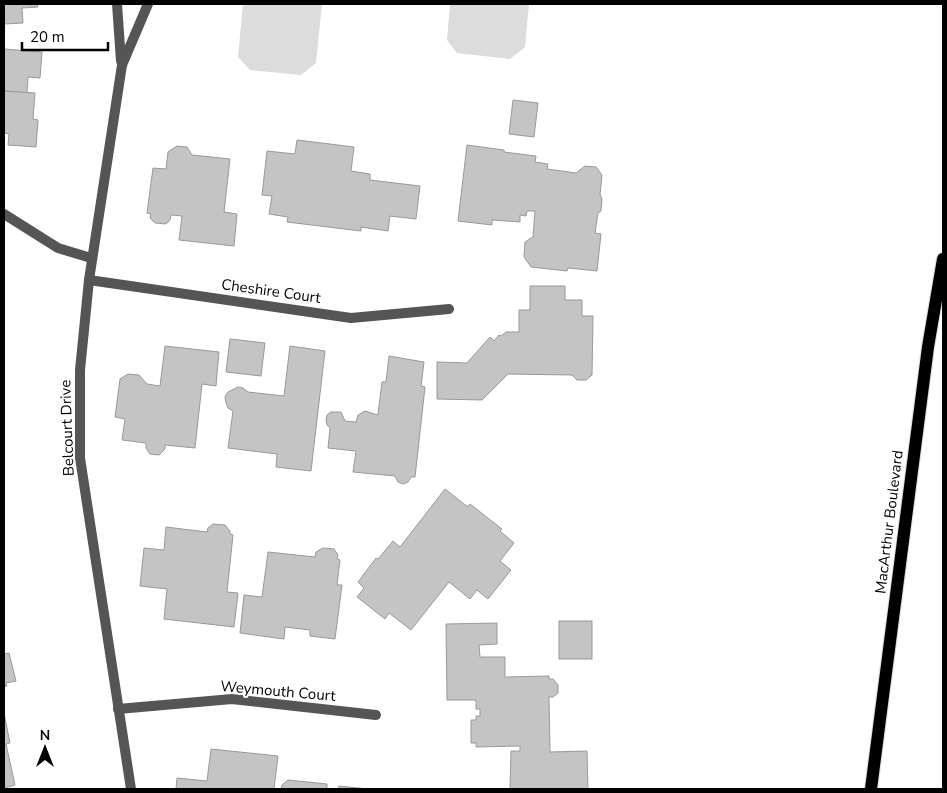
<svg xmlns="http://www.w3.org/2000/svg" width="947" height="793" viewBox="0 0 947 793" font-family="'Nunito Sans',sans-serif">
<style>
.green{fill:#dcdcdc}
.building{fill:#c4c4c4;stroke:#999}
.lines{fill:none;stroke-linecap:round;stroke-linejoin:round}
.primary-casing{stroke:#dbdbdb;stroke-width:14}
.minor{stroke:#555;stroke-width:10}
.tertiary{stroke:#555;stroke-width:10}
.primary{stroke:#000;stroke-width:12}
.labels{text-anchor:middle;stroke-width:4;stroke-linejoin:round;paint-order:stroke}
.street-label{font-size:15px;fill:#000;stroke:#fff}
</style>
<rect width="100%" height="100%" fill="#fff"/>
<g class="green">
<path d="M 243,4 L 322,4 L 316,63 L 301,75 L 250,70 L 238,57 Z"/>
<path d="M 450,4 L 529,4 L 525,47 L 510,59 L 457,53 L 447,40 Z"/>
</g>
<g class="building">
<path d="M 4,4 L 37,4 L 38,7 L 22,8 L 23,23 L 4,24 Z"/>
<path d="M 4,49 L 42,52 L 40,78 L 28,77 L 27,93 L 4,91 Z"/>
<path d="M 4,91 L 35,93 L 33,119 L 38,120 L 36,147 L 8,145 L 9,134 L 4,133 Z"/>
<path d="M 513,100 L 538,103 L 534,137 L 509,134 Z"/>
<path d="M 297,140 L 354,147 L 351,171 L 370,174 L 370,180 L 420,186 L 416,219 L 390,216 L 388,231 L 361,227 L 361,231 L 287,222 L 288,217 L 269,214 L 272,196 L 262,195 L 267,151 L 295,154 Z"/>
<path d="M 467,145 L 504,150 L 504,152 L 536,156 L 535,162 L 548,164 L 547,169 L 576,173 L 585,166 L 596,167 L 602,175 L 600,194 L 602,199 L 601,211 L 598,213 L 595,233 L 601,234 L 597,271 L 568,268 L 567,271 L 531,267 L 524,257 L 525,242 L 533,237 L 535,211 L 527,211 L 526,216 L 520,215 L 520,222 L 492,220 L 492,225 L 458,221 Z"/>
<path d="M 177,146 L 187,147 L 192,155 L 230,159 L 224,212 L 237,214 L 234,246 L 179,240 L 182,216 L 171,215 L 170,220 L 166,224 L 155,223 L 150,218 L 151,214 L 147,213 L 153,168 L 166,169 L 168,152 Z"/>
<path d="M 530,286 L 565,286 L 565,300 L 582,300 L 582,316 L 593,316 L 592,375 L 586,380 L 577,380 L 572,375 L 508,374 L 482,400 L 437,399 L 437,362 L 467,363 L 490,337 L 494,341 L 499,335 L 501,336 L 506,332 L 519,332 L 519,310 L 530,310 Z"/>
<path d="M 230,339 L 265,343 L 261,376 L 226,372 Z"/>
<path d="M 165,346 L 219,352 L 216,386 L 202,384 L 195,448 L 165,445 L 165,449 L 159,455 L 150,454 L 146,448 L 146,443 L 122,440 L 125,419 L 115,417 L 120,379 L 128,374 L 139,375 L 147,384 L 160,386 Z"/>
<path d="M 290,346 L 325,351 L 311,471 L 276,467 L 277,454 L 228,448 L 233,411 L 228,408 L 226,403 L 225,397 L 228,392 L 238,387 L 243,388 L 248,392 L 284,396 Z"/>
<path d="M 389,356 L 424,362 L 421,386 L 425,387 L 415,477 L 411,477 L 408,482 L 403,484 L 398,482 L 395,476 L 353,472 L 356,451 L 328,448 L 330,428 L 327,425 L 326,420 L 327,415 L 331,412 L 341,412 L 345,421 L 356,422 L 358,415 L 365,411 L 378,415 L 382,382 L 386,382 Z"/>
<path d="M 445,489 L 468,507 L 470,504 L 502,529 L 500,531 L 514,543 L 500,561 L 511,570 L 488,599 L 477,590 L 470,599 L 449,582 L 411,630 L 389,613 L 385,619 L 357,597 L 364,588 L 358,582 L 376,558 L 378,559 L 393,541 L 400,547 Z"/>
<path d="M 213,524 L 225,525 L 230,531 L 230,534 L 233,535 L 227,592 L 238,593 L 234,627 L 164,619 L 167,589 L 140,586 L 144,548 L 164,550 L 166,527 L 207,532 L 208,528 Z"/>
<path d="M 323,548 L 334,549 L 338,555 L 337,559 L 340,560 L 337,585 L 342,585 L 335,639 L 310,636 L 310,630 L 285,627 L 284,639 L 240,633 L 244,595 L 262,597 L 268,552 L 315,557 L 316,552 Z"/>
<rect x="559" y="621" width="33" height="38"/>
<path d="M 497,623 L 497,644 L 479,645 L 480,657 L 505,657 L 505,677 L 549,676 L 549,679 L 553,679 L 558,685 L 558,693 L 553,697 L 549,697 L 550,752 L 587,751 L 588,789 L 510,789 L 511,751 L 520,751 L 520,746 L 476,747 L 476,743 L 471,743 L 471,720 L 476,720 L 476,716 L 480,716 L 480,709 L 476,709 L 476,700 L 447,700 L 446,624 Z"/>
<path d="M 4,651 L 4,654 L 9,653 L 16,681 L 6,683 L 7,686 L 4,686 Z"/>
<path d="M 4,713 L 10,743 L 6,744 L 15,785 L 4,788 Z"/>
<path d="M 211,749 L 278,756 L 274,789 L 176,789 L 177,778 L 207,781 Z"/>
<path d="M 288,780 L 327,784 L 327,789 L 281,789 L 282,785 Z"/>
<path d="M 339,786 L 368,789 L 338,789 Z"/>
</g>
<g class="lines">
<g class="primary-casing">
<path id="primary" d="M 871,789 L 928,347 L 943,259"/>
</g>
<g class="minor">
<path d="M 122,65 L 89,280 L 80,370 L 80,458 L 131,789"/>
<path d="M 4,214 L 58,248 L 91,258"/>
<path d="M 89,280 L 351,318 L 449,309"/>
<path d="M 118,709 L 232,699 L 376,715"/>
</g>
<g class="tertiary">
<path d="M 117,4 L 121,61"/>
<path d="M 122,65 L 148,4"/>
</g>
<use href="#primary" class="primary"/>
</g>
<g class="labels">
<g class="street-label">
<text transform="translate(271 291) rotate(8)" y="5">Cheshire Court</text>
<text transform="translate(67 428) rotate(-92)" y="5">Belcourt Drive</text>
<text transform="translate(889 522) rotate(-83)" y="5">MacArthur Boulevard</text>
<text transform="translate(278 691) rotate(5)" y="5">Weymouth Court</text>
</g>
</g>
<rect width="947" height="793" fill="none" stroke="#000000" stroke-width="10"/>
<g transform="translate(45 748)" stroke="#ffffff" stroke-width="4" paint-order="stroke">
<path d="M0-4L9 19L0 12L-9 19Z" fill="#000000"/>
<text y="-8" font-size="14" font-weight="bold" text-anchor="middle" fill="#000000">N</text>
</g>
<path d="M22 42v8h86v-8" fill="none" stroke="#000000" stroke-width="2.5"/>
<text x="30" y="42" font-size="15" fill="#000000" stroke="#ffffff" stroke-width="4" paint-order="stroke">20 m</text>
</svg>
